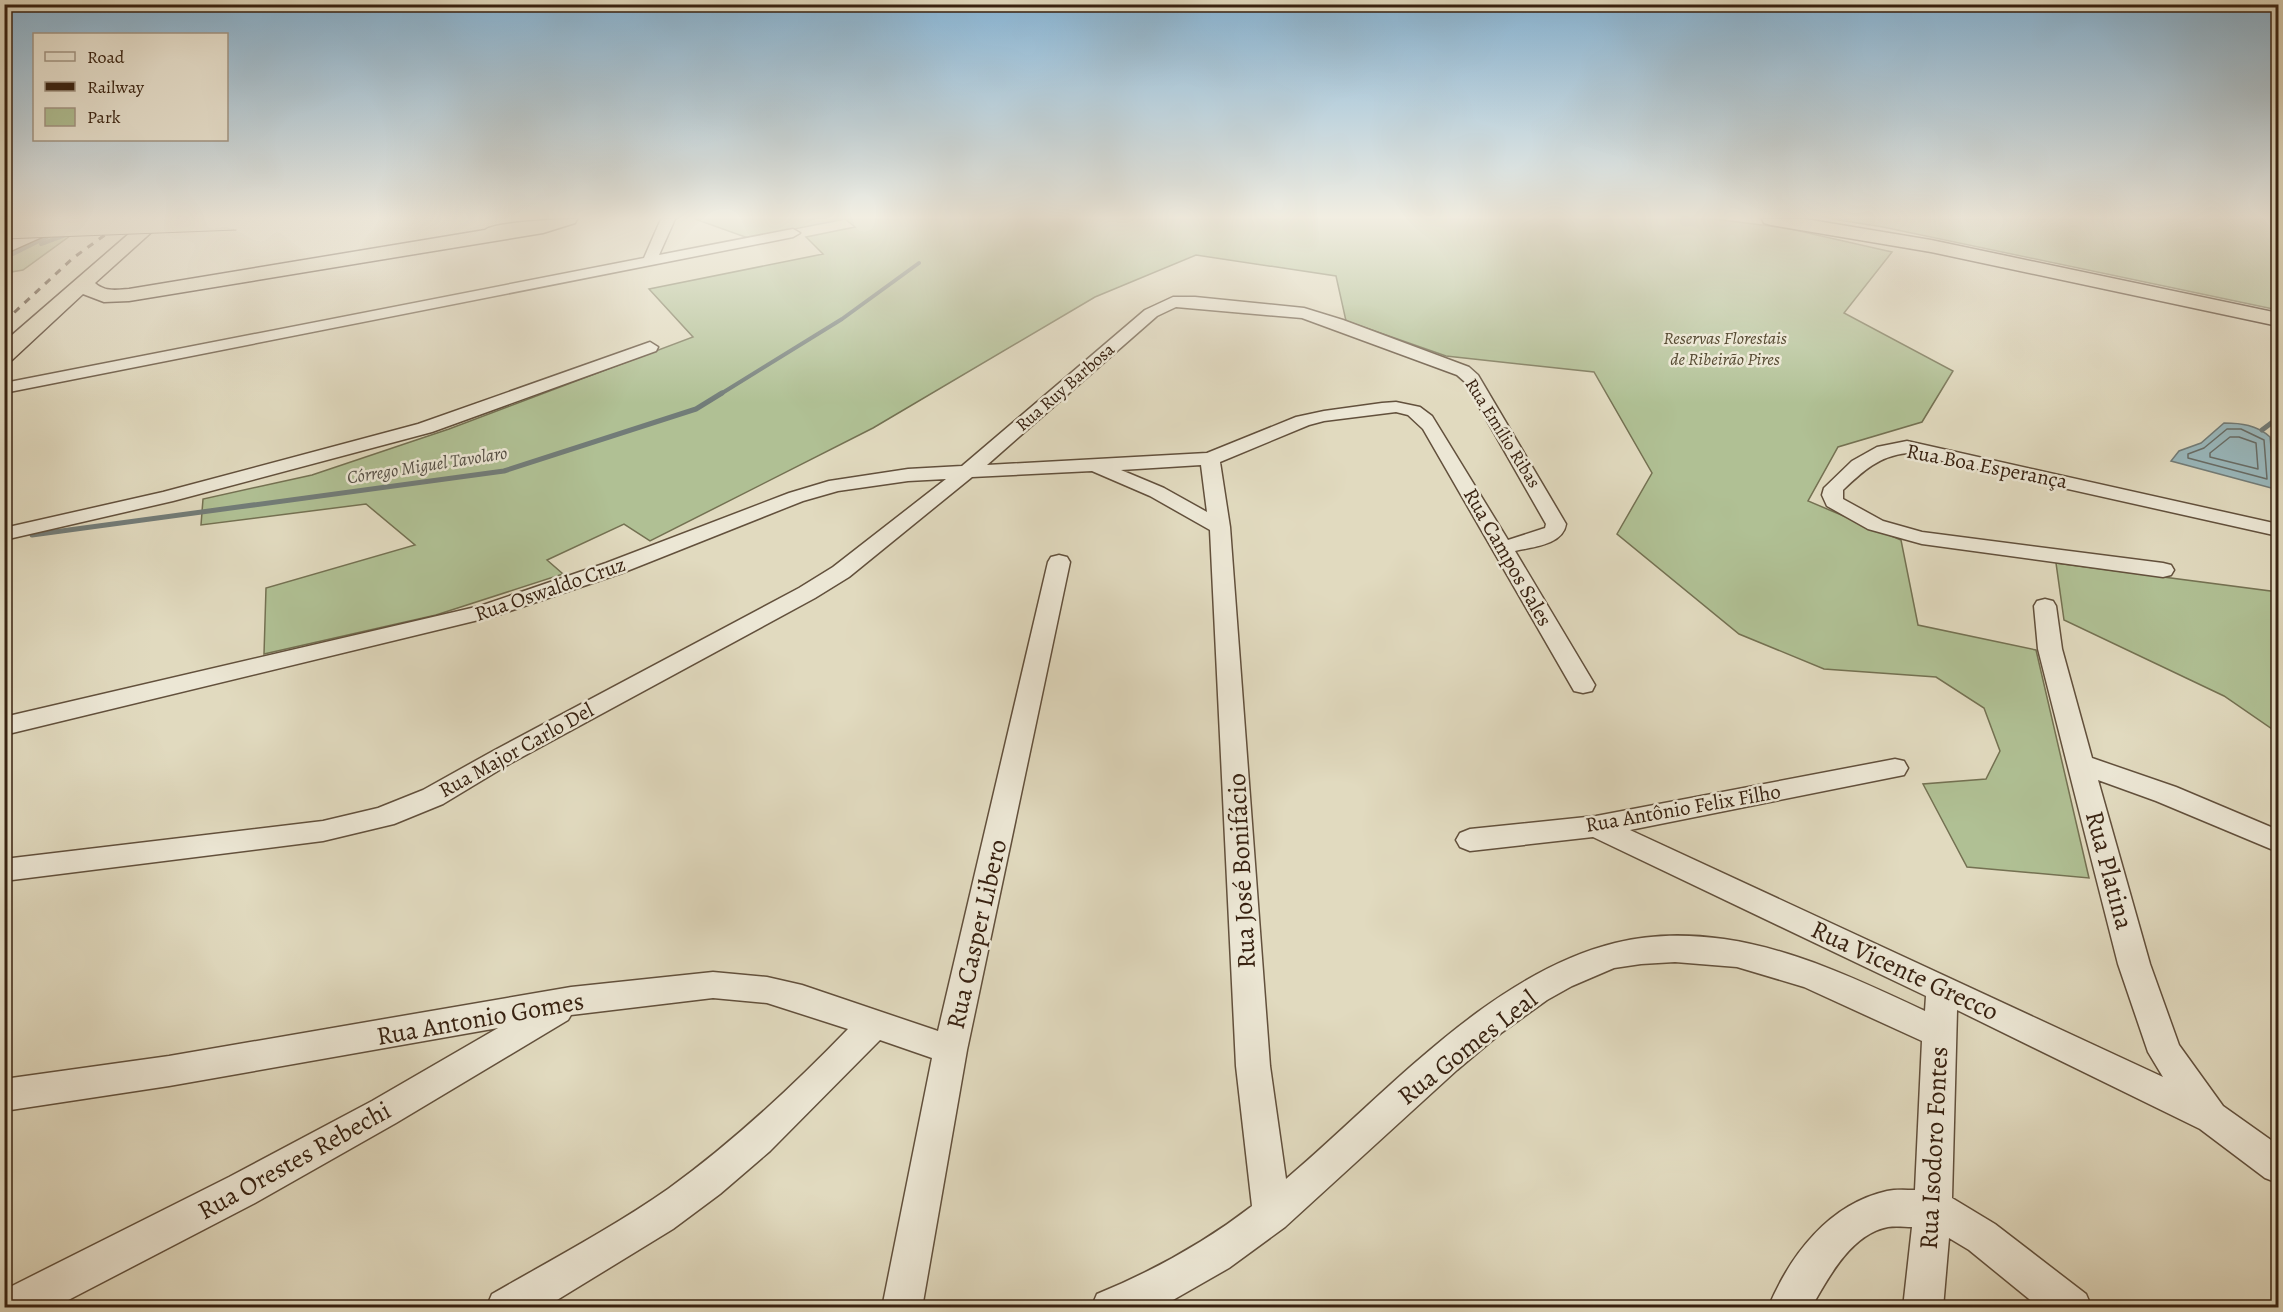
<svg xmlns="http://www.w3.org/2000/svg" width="2283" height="1312" viewBox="0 0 2283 1312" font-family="Alegreya,serif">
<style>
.green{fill:#b0c094;stroke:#747152;stroke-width:1.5}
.water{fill:#99b8bd;stroke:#727c78;stroke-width:1.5}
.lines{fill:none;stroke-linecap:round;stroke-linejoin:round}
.shore{stroke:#686d67;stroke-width:1.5}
.stream-far1{stroke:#727c78;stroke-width:4}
.stream{stroke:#727c78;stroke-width:5}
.minor-casing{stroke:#62503c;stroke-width:3}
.secondary-casing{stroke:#382211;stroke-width:3}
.trunk-casing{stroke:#382211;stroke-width:3}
.minor{fill:#ece7d5;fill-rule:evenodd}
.secondary{fill:#ece7d5;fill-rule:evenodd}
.trunk{fill:#e1dabf;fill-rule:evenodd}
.rail{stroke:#382211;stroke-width:3;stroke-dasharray:7 7;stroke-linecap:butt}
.trunk-bridge-casing{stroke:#382211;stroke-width:23;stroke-linecap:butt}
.trunk-bridge{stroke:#e1dabf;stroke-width:21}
.labels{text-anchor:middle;stroke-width:5;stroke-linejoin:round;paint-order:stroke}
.far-park-label{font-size:18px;font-style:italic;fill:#564a32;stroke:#ece7d5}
.far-street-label{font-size:18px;fill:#382211;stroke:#ece7d5}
.far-water-label{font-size:18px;font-style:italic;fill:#554f45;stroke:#ece7d5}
.street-label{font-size:21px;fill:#382211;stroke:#ece7d5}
.near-street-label{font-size:26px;fill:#382211;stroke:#ece7d5}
</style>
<rect width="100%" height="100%" fill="#e1dabf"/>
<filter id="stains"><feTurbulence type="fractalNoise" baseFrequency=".00333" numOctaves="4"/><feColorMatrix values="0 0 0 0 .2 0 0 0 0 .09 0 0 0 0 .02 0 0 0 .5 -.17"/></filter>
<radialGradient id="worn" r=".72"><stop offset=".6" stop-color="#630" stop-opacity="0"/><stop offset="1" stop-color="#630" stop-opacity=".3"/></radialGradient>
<g class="green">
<path d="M 695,219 L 1714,219 L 1786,228 L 1892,252 L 1844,313 L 1953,371 L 1922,422 L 1838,447 L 1808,501 L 1901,540 L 1918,625 L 2036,650 L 2089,878 L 1967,867 L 1923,784 L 1986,779 L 2000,751 L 1984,708 L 1936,677 L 1824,669 L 1739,634 L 1617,534 L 1652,473 L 1594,372 L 1446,356 L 1346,321 L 1336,276 L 1196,255 L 1095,297 L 873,428 L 650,541 L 624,524 L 547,560 L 563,574 L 436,615 L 264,654 L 266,588 L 415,545 L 366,504 L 201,525 L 203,499 L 312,475 L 449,429 L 693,337 L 649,289 L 823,254 L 806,237 L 855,227 L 845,219 L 748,238 Z"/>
<path d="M 1832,219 L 2278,219 L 2278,310 L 1883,227 Z"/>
<path d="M 81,228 L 23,270 L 5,273 L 5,255 L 57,229 Z"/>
<path d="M 2056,563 L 2278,592 L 2278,733 L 2224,696 L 2064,620 Z"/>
</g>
<path class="water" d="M 2224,423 C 2241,423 2257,425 2270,437 L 2275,489 L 2171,461 L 2179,451 L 2201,443 Z"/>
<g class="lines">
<g class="shore">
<path d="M 2227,429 L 2241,429 L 2264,440 L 2267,479 L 2188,458 L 2188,454 L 2204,448 Z"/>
<path d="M 2230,437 L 2239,437 L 2256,443 L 2258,469 L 2210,457 L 2210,453 Z"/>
</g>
<g class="stream-far1">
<path d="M 41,244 L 68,234"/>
<path d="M 13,254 L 55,233"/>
<path d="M 719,395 L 842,319 L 919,263"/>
</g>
<g class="stream">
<path d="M 2262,430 L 2278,418"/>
<path d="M 32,535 L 504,471 L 696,409 L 722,393"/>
</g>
<g class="minor-casing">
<g id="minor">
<path d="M 661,219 L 675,219 L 659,255 L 793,229 L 800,233 L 793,237 L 4,393 L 4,383 L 644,258 Z"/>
<path d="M 1173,297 L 1195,297 L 1304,308 L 1343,320 L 1469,367 L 1478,375 L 1566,524 C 1563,545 1532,547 1515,551 L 1595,685 L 1592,691 L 1583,693 L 1574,691 L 1423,429 L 1408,415 L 1396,412 L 1324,421 L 1309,425 L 1220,462 L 1230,527 L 1270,1066 L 1286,1179 C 1383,1097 1489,974 1615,943 C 1650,934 1689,934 1724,939 C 1794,949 1861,981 1925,1011 L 1926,996 L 1593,837 L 1470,851 L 1460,847 L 1456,840 L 1460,833 L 1470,829 L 1596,816 L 1895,759 L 1904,761 L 1908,768 L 1904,775 L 1630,830 L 2163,1077 L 2148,1052 L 2118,964 L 2038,649 L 2034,606 L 2037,601 L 2045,599 L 2053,601 L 2056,606 L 2062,649 L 2092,758 L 2176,787 L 2278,830 L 2278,852 L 2156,801 L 2098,780 L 2150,964 L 2179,1045 L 2223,1106 L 2278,1145 L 2278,1183 L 2265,1178 L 2200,1129 L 1957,1010 L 1952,1198 L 1995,1224 L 2086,1294 L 2092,1308 L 2040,1308 L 1969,1250 L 1949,1238 L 1943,1308 L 1903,1308 L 1912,1227 C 1905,1227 1896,1226 1888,1227 C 1851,1234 1828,1278 1811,1308 L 1768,1308 C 1790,1255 1829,1204 1887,1191 C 1896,1189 1906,1190 1915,1190 L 1922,1041 L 1804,987 L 1737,967 L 1675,962 L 1641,964 L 1614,968 L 1572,986 L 1547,1000 L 1501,1033 L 1457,1070 L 1285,1227 L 1229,1268 L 1159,1308 L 1091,1308 L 1097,1294 C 1153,1271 1204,1243 1252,1206 L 1236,1066 L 1210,530 L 1150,496 L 1092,471 L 972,477 L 849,577 L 815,598 L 511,763 L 443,804 L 394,824 L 323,841 L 4,881 L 4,859 L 323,821 L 378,808 L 423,790 L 493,751 L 799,588 L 833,567 L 946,479 L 908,481 L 838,491 L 803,501 L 622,573 L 495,616 L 4,735 L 4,717 L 480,606 L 606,563 L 789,493 L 829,481 L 908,469 L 962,466 L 1145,310 ZM 1176,307 L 1302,318 L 1457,375 L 1465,382 L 1546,524 L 1545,528 L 1508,540 L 1432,416 L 1420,407 L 1396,402 L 1382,403 L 1324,411 L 1296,417 L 1207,453 L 987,465 L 1157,316 ZM 1201,465 L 1207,512 L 1164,488 L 1121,470 Z"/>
<path d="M 650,342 L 658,347 L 656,351 L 432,432 L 173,501 L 4,540 L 4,528 L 163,492 L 418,424 Z"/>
<path d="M 1907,441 L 2278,524 L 2278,536 L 1907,453 C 1879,456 1863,471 1843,490 L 1843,499 L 1883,521 L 1922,532 L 2163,563 L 2171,565 L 2174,570 L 2171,575 L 2163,577 L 1922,544 L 1868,529 L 1827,506 L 1822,495 L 1824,488 L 1852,461 L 1877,447 Z"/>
<path d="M 1059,555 L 1067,557 L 1070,562 L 967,1050 L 922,1308 L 882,1308 L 932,1058 L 880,1040 L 770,1151 L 720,1194 L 673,1229 L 544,1308 L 486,1308 L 492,1294 C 551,1260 612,1228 668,1189 C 733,1142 792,1087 848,1029 L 767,1003 L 713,998 L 571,1015 L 568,1020 L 396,1123 L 255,1203 L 53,1308 L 4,1308 L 4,1290 L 229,1177 L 372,1101 L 498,1028 L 169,1086 L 4,1111 L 4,1079 L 169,1056 L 571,987 L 713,972 L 767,977 L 802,985 L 938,1031 L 1048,562 L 1051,557 Z"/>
</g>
</g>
<g class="secondary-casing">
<path id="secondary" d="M 51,219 L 75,219 L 73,223 L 4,254 L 4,240 Z"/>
</g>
<g class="trunk-casing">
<g id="trunk">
<path d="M 146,219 L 166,219 L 95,283 C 105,292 116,290 129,289 L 485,230 C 494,222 561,219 577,219 L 575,223 L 543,233 L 129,301 L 104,302 L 83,294 L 12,360 L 4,362 L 4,342 Z"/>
<path d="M 1762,219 L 1805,219 L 1931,240 L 2278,313 L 2278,326 L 1931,252 L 1771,225 L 1764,223 Z"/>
</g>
</g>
<use href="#minor" class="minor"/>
<use href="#secondary" class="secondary"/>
<use href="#trunk" class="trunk"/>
<path class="rail" d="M 4,322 L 73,258 L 127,219"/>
<g class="trunk-bridge-casing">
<path id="trunk-bridge" d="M 4,228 L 236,219"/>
</g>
<use href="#trunk-bridge" class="trunk-bridge"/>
</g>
<linearGradient id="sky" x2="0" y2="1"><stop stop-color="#88b6d7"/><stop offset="0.54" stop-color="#f2eee2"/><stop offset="1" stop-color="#f2eee2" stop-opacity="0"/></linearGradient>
<rect width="2283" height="403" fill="url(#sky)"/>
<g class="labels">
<g class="far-park-label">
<text x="1725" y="344">Reservas Florestais<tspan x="1725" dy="21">de Ribeirão Pires</tspan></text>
</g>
<g class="far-street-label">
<text transform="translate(1065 387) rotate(-41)" y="6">Rua Ruy Barbosa</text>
<text transform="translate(1503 433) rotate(58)" y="6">Rua Emílio Ribas</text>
</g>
<g class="far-water-label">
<text transform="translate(427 465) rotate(-9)" y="6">Córrego Miguel Tavolaro</text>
</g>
<g class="street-label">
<text transform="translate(1987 466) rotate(11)" y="7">Rua Boa Esperança</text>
<text transform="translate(1508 557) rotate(60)" y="7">Rua Campos Sales</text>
<text transform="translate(550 589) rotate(-19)" y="7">Rua Oswaldo Cruz</text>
<text transform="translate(516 750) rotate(-29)" y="7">Rua Major Carlo Del</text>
<text transform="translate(1683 808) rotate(-10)" y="7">Rua Antônio Felix Filho</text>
</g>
<g class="near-street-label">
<text transform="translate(2110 870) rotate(75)" y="9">Rua Platina</text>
<text transform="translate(1241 871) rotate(-93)" y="9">Rua José Bonifácio</text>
<text transform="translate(976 934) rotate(-77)" y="9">Rua Casper Libero</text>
<text transform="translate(1905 970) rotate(25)" y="9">Rua Vicente Grecco</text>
<text transform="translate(480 1018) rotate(-10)" y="9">Rua Antonio Gomes</text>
<text transform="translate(1467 1047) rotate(-38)" y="9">Rua Gomes Leal</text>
<text transform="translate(1933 1148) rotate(-87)" y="9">Rua Isodoro Fontes</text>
<text transform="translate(294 1160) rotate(-29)" y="9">Rua Orestes Rebechi</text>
</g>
</g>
<rect width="2283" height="1312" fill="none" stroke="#e1dabf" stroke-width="24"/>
<rect x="6" y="6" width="2271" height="1300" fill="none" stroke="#382211" stroke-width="3"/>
<rect x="12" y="12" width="2259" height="1288" fill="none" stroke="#382211" stroke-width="1.5"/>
<rect x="33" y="33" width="195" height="108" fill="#ece7d5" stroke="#a49887" stroke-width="1.5"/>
<rect x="45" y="52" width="30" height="9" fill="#ece7d5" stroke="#a49887" stroke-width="1.5"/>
<text x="87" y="63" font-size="18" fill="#382211">Road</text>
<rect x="45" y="82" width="30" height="9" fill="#382211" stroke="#a49887" stroke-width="1.5"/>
<text x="87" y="93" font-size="18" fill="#382211">Railway</text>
<rect x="45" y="108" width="30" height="18" fill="#b0c094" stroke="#a49887" stroke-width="1.5"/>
<text x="87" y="123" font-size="18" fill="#382211">Park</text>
<rect width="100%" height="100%" filter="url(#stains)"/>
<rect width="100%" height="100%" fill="url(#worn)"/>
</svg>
